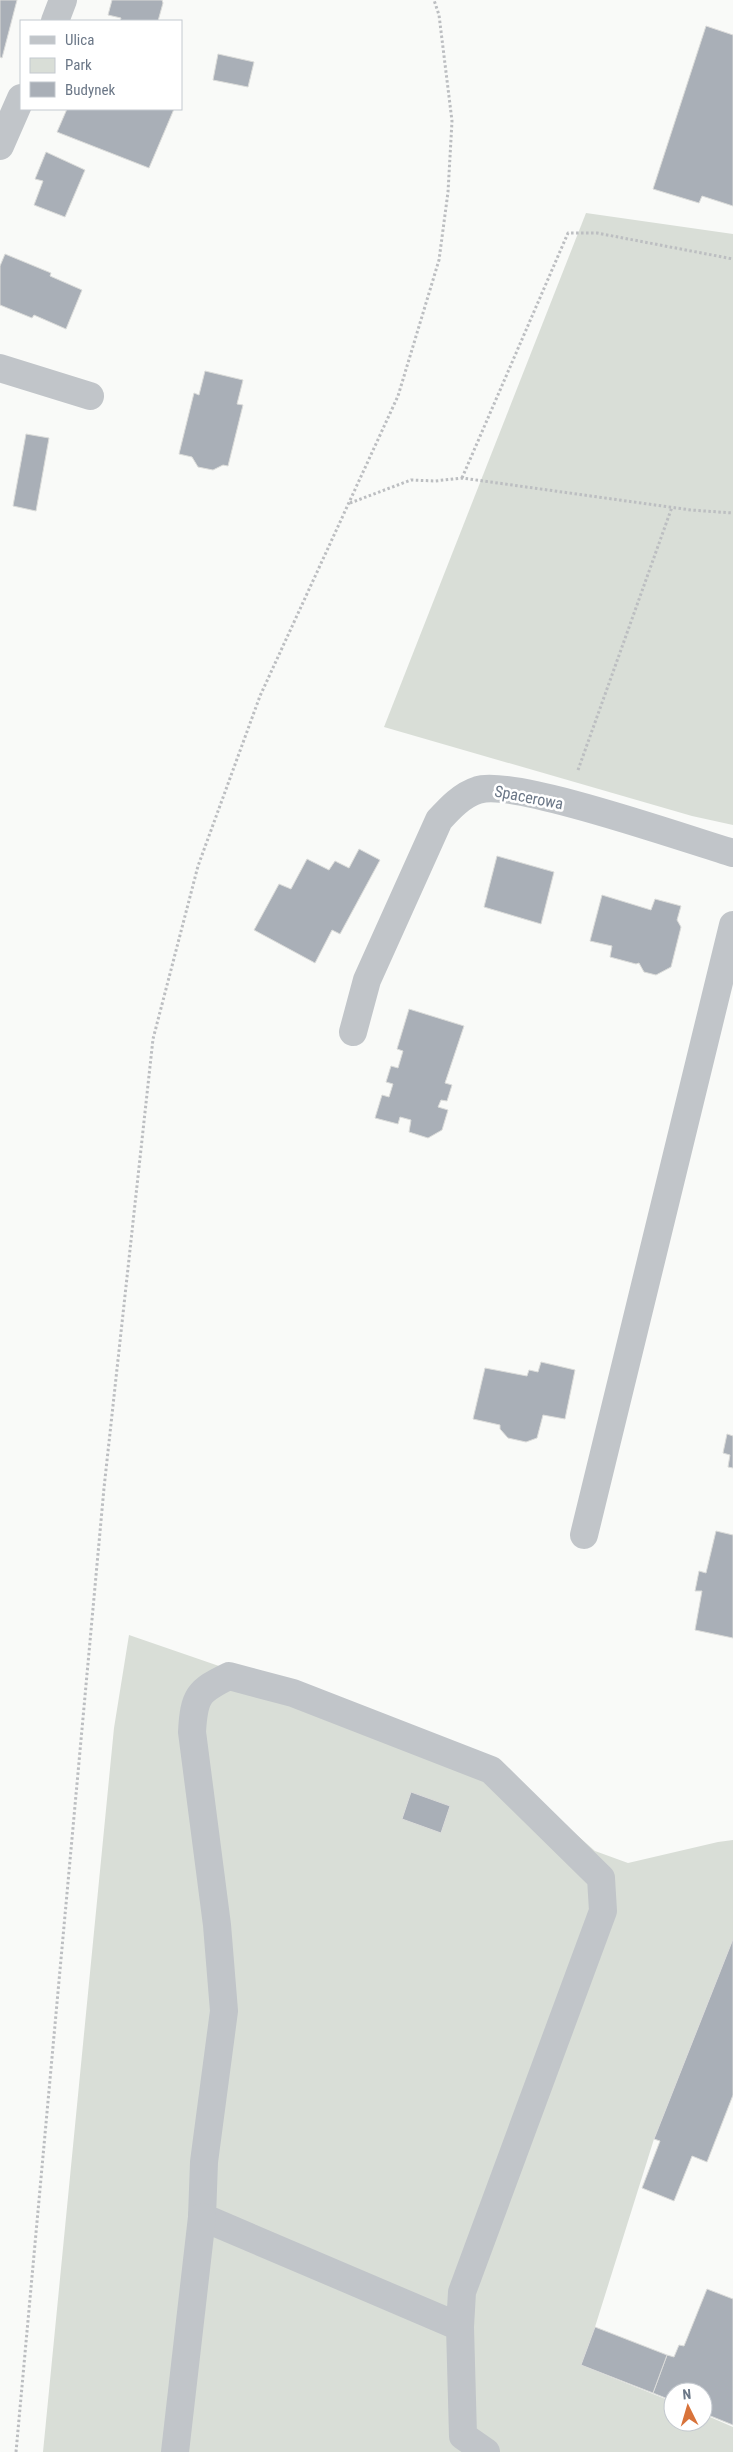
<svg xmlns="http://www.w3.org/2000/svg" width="733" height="2452" viewBox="0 0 733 2452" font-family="'Roboto Condensed',sans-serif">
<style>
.green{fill:#d9ded7}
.building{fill:#a9afb7;stroke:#dbdcda}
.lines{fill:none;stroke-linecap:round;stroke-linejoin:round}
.path{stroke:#bcbec1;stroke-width:3;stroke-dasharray:2.5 2.5;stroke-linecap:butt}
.minor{stroke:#c1c5c9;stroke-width:28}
.labels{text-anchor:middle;stroke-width:5;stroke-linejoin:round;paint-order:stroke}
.street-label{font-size:16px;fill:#6b7787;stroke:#fff}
</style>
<rect width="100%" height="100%" fill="#f9faf8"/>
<g class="green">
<path d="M 586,213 L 733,234 L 733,825 L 692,816 L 384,727 Z"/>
<path d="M 129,1635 L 500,1763 L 544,1806 L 595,1851 L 628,1863 L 718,1842 L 733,1840 L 733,1939 L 654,2139 L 595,2327 L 581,2365 L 673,2402 L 673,2422 L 703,2422 L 703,2414 L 733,2427 L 733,2452 L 43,2452 L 114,1728 Z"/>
</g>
<g class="building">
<path d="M 0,0 L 17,0 L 2,58 L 0,57 Z"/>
<path d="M 112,0 L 162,0 L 163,3 L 158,21 L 120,21 L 121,18 L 108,15 Z"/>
<path d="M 706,26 L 733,35 L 733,206 L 702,196 L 699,203 L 653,189 Z"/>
<path d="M 218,54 L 254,62 L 248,87 L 213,80 Z"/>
<path d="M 67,109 L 174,109 L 149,168 L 57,132 Z"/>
<path d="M 46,152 L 85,170 L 65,217 L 34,205 L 43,181 L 35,179 Z"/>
<path d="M 5,254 L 51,273 L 50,276 L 82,290 L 66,329 L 34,315 L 32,318 L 0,305 L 0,266 Z"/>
<path d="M 205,371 L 243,380 L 237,404 L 243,405 L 228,466 L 223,465 L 213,470 L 198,467 L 192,457 L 179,454 L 194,393 L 199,395 Z"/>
<path d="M 26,434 L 49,438 L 36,511 L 13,506 Z"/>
<path d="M 359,849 L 380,860 L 340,934 L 332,930 L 315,963 L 254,930 L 279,884 L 291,889 L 307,859 L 329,870 L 335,861 L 349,868 Z"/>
<path d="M 497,856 L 554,872 L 541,924 L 484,907 Z"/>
<path d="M 602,895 L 651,910 L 655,899 L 681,906 L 677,920 L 681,927 L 671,967 L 656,975 L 644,972 L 639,963 L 636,964 L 610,957 L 612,946 L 590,941 Z"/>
<path d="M 409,1009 L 464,1026 L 445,1083 L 452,1085 L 447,1101 L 441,1100 L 438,1107 L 448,1110 L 442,1130 L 428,1138 L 409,1132 L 411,1120 L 400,1117 L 398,1124 L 375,1118 L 382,1095 L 389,1097 L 393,1084 L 386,1082 L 391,1066 L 398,1068 L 403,1051 L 397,1049 Z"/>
<path d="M 541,1362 L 575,1370 L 565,1419 L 543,1415 L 537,1438 L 526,1442 L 508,1438 L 500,1429 L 500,1425 L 473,1419 L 485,1368 L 527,1376 L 529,1370 L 538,1372 Z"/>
<path d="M 727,1434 L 733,1436 L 733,1468 L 728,1467 L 730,1455 L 723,1453 Z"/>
<path d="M 716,1531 L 733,1535 L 733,1638 L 695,1630 L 702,1591 L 695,1591 L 699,1571 L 706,1573 Z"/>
<path d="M 411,1792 L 450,1806 L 441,1833 L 402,1819 Z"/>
<path d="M 733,1939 L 733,2095 L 707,2162 L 692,2156 L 674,2201 L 642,2188 L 660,2141 L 654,2139 Z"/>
<path d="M 707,2289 L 733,2299 L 733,2425 L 703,2413 L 703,2392 L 673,2392 L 673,2401 L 653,2393 L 667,2355 L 674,2357 L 679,2345 L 684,2346 Z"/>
<path d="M 595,2327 L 667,2355 L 653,2393 L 581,2365 Z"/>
</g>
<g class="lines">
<g class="path">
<path d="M 462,478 L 568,233 L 597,233 L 733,259"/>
<path d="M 350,503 L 411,480 L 435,481 L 462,478 L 691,510 L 733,513"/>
<path d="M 578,770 L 672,507"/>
<path d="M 16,2452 L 104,1488 L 153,1039 L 198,866 L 260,696 L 398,396 L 439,260 L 448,192 L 452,121 L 439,15 L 434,0"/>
</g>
<g class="minor">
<path d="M 55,21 L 63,0"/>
<path d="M 0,146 L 21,98"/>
<path d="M 0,368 L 90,396"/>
<path d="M 353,1032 L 367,980 L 439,820 C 450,808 462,795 478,790 C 512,778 689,840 733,853"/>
<path d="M 584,1535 L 733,925"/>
<path d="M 460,2327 L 202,2217 L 204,2162 L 224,2011 L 217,1925 L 192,1732 C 194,1696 198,1691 229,1676 L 293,1693 L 491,1770 L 601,1878 L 603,1911 L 462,2292 L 460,2327 L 463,2436 L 486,2452"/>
<path d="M 175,2452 L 202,2217"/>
</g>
</g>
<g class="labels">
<g class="street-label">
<text transform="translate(529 797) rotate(11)" y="6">Spacerowa</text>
</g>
</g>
<rect x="20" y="20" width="162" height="90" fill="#ffffff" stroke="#c4c9cf"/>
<rect x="30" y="36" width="25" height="8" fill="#c1c5c9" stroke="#c4c9cf"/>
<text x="65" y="45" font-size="15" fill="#6b7787">Ulica</text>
<rect x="30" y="58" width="25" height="15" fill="#d9ded7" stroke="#c4c9cf"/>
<text x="65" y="70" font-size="15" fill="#6b7787">Park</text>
<rect x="30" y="82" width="25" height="15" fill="#a9afb7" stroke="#c4c9cf"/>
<text x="65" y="95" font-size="15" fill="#6b7787">Budynek</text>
<g transform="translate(688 2407) rotate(355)"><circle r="24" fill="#ffffff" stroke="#c4c9cf"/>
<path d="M0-4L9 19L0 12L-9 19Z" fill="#d8733a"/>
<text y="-8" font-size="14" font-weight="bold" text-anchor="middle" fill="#6b7787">N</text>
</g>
</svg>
